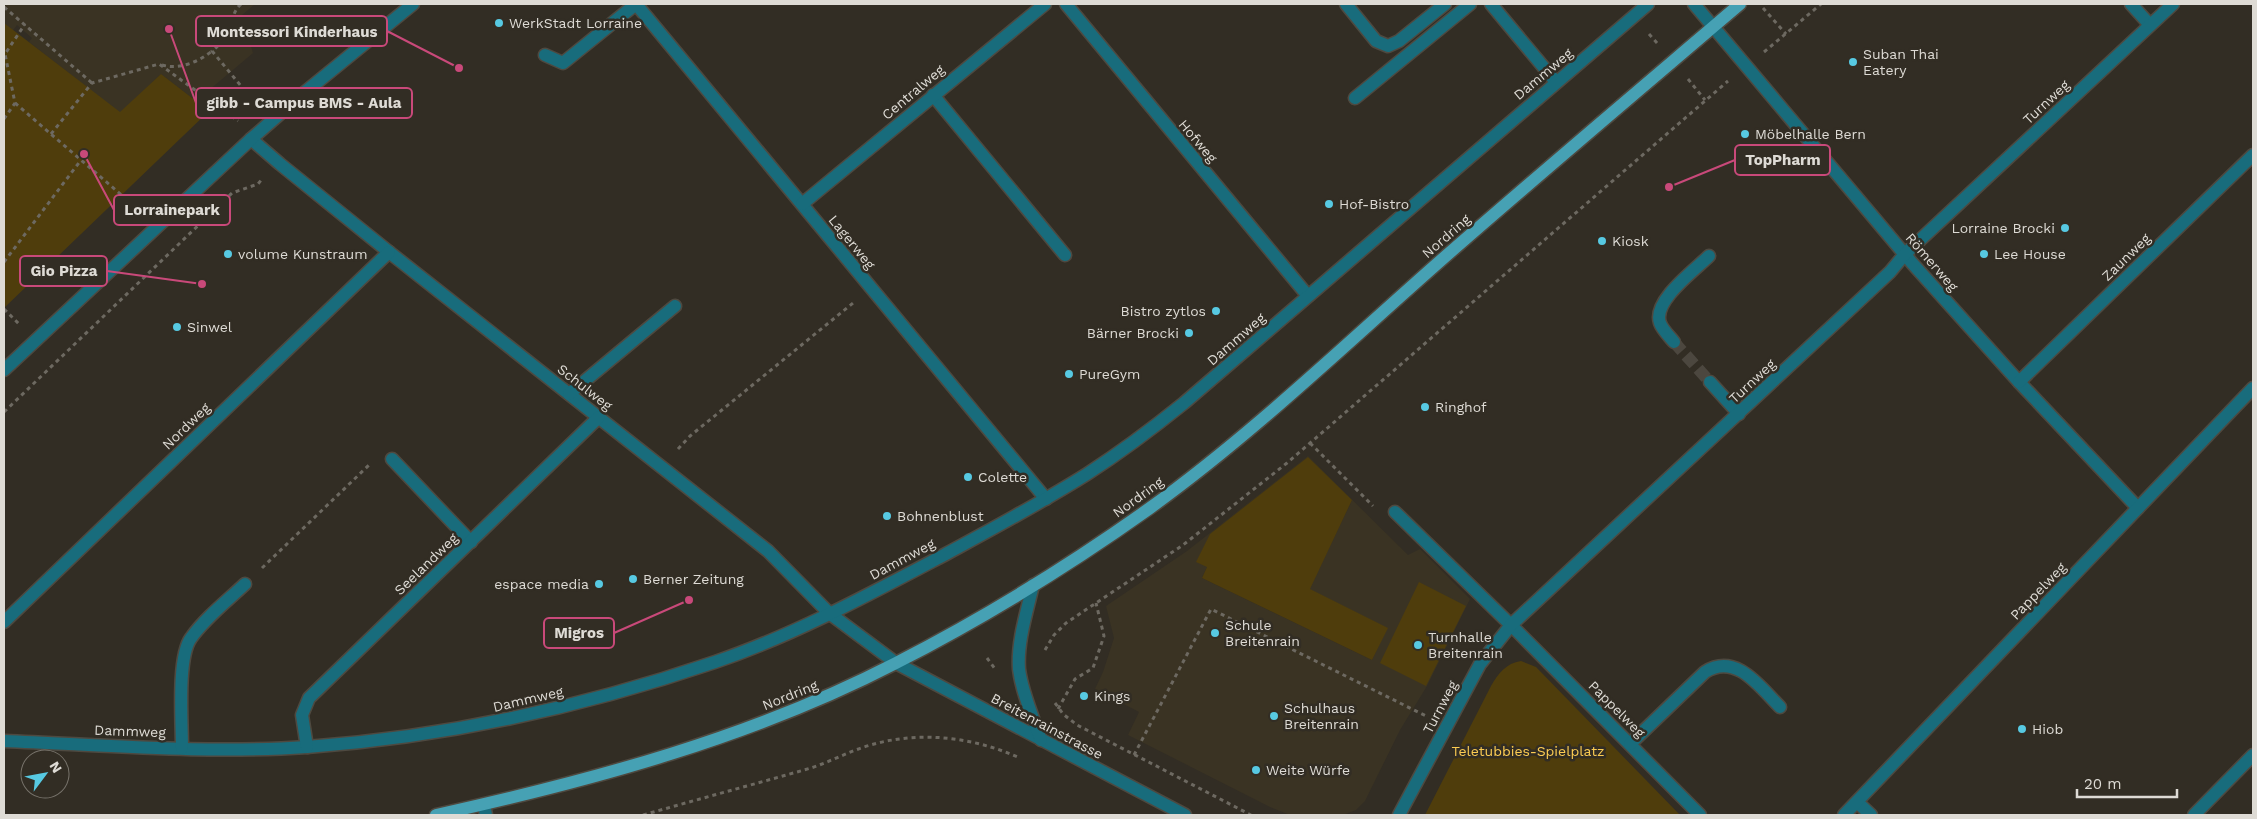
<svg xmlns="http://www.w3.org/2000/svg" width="2257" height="819" viewBox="0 0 2257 819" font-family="'Work Sans',sans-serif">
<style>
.built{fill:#3a3323;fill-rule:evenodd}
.green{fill:#4f3d0c}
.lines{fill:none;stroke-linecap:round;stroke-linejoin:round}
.minor-tunnel{stroke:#4c473f;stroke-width:12;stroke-dasharray:12 6;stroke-linecap:butt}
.minor-casing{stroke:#4e4940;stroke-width:15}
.major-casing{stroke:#4e4940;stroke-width:15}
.path{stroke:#6d6961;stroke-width:3;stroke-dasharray:4 4;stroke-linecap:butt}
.minor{stroke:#186c7c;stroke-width:12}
.major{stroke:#46a1b4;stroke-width:12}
.poi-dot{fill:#57c9e2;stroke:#322d24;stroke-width:2}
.labels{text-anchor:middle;stroke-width:5;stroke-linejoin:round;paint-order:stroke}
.poi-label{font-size:14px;fill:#dedbd5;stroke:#322d24;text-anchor:start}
.street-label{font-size:14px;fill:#dedbd5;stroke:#322d24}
.park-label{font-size:14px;fill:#fccc52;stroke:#322d24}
.leader{fill:none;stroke:#c9497a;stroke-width:2}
.callout-dot{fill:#c9497a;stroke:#322d24;stroke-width:2}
.callout{fill:#322d24;stroke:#c9497a;stroke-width:2}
.callout-label{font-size:15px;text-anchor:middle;font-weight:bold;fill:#dedbd5}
</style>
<rect width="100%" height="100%" fill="#322d24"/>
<g class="built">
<path d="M 4,4 L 255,4 L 242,15 L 253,53 L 196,101 L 161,74 L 120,113 L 29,42 L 32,38 L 17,25 L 4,42 Z"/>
<path d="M 1308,456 L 1408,555 L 1420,549 L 1470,599 L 1427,686 L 1400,730 L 1365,801 L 1356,810 L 1343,815 L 1290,815 L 1270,807 L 1128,735 L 1139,712 L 1095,689 L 1103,672 L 1114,638 L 1106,606 L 1187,551 ZM 1308,457 L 1352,500 L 1309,589 L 1387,628 L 1372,660 L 1202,578 L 1207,567 L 1210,534 Z"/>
</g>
<g class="green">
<path d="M 4,23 L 120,112 L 161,74 L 209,111 L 4,308 Z"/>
<path d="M 1308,457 L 1352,500 L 1310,589 L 1388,628 L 1372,660 L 1202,578 L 1207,567 L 1196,562 L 1210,534 Z"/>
<path d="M 1419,582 L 1466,606 L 1426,686 L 1380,663 Z"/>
<path d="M 1521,661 L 1536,667 L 1680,815 L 1425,815 L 1491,686 C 1498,674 1506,663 1521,661 Z"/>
</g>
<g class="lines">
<path class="minor-tunnel" d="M 1674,342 L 1710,382"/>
<g class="minor-casing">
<g id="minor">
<path d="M 636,4 L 1046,499"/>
<path d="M 1066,4 L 1308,296"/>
<path d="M 1346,4 L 1376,41 L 1388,46 L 1399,41 L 1445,4"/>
<path d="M 1491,4 L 1556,82"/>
<path d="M 1694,4 L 1912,263 L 2019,382 L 2138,508"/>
<path d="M 2131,4 L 2150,25"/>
<path d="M 545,55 L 563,63 L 636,4"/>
<path d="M 933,95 L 1065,255"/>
<path d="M 1355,98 L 1470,4"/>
<path d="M 251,139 L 280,164 L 389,252 L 768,551 L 829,613 L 896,663 L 1185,815"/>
<path d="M 802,204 L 1045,4"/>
<path d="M 1674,342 C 1669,336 1662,329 1660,323 C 1652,301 1695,270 1709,256"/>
<path d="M 4,370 L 251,139 L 299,97 L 413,4"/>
<path d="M 1710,382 L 1739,414"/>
<path d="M 2019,382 L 2253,155"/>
<path d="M 569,394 L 675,306"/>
<path d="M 392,459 L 471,542"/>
<path d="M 1395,512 L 1518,632 L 1700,815"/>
<path d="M 1033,585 C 1027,611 1017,642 1019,669 C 1022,693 1033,717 1041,740"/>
<path d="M 4,622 L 389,252"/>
<path d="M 4,741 C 104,745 207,754 307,747 C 446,737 583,707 715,662 C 794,635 870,594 944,555 C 992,529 1041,503 1087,474 C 1121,452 1153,428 1184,403 L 1648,4"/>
<path d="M 1630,744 L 1705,672 C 1736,652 1760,687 1780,707"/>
<path d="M 307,747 L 302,715 L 309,698 L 599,417"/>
<path d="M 182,748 C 182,722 177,657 191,638 C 205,618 227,601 245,584"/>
<path d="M 1857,802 L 1871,815"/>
<path d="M 484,805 L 486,815"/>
<path d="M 1399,815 L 1480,664 L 1511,625 L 1890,272 L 1905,254 L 2173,4"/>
<path d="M 1844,815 L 2253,388"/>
<path d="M 2194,815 L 2253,755"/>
</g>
</g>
<g class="major-casing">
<path id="major" d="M 436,815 C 594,780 753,737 896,663 C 984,618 1070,565 1150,508 C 1258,430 1354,336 1455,248 C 1549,166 1645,85 1740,4"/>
</g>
<g class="path">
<path d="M 241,4 C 233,11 234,18 229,28 C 225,37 220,45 212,51 L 256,104"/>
<path d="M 4,7 L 92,83"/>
<path d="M 1763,8 L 1786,34"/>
<path d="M 1649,34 L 1658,44"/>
<path d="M 1764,52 L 1821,4"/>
<path d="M 162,65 C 180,70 198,62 212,51"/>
<path d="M 1688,79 L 1705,100"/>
<path d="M 15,103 L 140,211"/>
<path d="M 4,119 L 15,103 L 5,54 L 25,24"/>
<path d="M 51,134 L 92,83 L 159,64 L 238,121"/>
<path d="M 4,262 L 81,160"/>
<path d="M 4,309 L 19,324"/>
<path d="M 4,412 L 232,193 L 258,184 L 262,179"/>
<path d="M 1310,443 L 1373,506"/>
<path d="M 678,449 L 690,436 L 853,303"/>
<path d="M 262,568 L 369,465"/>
<path d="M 1045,650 L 1054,635 L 1066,623 L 1183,545 L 1287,463 L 1728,81"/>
<path d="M 987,658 L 995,669"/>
<path d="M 1055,703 L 1063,714 L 1077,725 L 1251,815"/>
<path d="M 1058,709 L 1075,679 L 1093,668 L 1104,636 L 1096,603"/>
<path d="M 1134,755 L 1211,609 L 1426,716"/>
<path d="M 643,815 C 699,799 755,784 811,768 C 829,762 846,753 864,747 C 916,730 971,736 1020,758"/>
</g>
<use href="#minor" class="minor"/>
<use href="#major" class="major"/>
</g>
<g class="poi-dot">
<circle cx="499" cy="23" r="5"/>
<circle cx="1853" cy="62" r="5"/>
<circle cx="1745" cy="134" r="5"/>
<circle cx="1329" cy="204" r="5"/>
<circle cx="2065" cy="228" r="5"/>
<circle cx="1602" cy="241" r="5"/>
<circle cx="228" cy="254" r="5"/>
<circle cx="1984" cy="254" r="5"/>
<circle cx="1216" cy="311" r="5"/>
<circle cx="177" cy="327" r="5"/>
<circle cx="1189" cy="333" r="5"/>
<circle cx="1069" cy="374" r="5"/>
<circle cx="1425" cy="407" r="5"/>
<circle cx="968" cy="477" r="5"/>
<circle cx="887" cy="516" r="5"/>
<circle cx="633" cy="579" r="5"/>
<circle cx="599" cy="584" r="5"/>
<circle cx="1215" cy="633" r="5"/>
<circle cx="1418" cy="645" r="5"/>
<circle cx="1084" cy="696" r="5"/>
<circle cx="1274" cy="716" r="5"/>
<circle cx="2022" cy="729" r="5"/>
<circle cx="1256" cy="770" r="5"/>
</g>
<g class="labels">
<g class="poi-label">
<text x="509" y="28">WerkStadt Lorraine</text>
<text x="1863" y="59">Suban Thai<tspan x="1863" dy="16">Eatery</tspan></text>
<text x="1755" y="139">Möbelhalle Bern</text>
<text x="1339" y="209">Hof-Bistro</text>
<text x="2055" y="233" text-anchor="end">Lorraine Brocki</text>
<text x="1612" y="246">Kiosk</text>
<text x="238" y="259">volume Kunstraum</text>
<text x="1994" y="259">Lee House</text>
<text x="1206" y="316" text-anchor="end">Bistro zytlos</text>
<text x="187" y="332">Sinwel</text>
<text x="1179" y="338" text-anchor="end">Bärner Brocki</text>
<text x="1079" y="379">PureGym</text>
<text x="1435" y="412">Ringhof</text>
<text x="978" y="482">Colette</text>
<text x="897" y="521">Bohnenblust</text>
<text x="643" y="584">Berner Zeitung</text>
<text x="589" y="589" text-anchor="end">espace media</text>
<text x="1225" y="630">Schule<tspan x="1225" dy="16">Breitenrain</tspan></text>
<text x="1428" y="642">Turnhalle<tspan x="1428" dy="16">Breitenrain</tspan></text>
<text x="1094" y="701">Kings</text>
<text x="1284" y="713">Schulhaus<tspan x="1284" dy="16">Breitenrain</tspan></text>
<text x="2032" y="734">Hiob</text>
<text x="1266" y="775">Weite Würfe</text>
</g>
<g class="street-label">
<text transform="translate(1543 74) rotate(-40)" y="5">Dammweg</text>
<text transform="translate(913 92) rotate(-40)" y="5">Centralweg</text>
<text transform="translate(2046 102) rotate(-43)" y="5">Turnweg</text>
<text transform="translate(1198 141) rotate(50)" y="5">Hofweg</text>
<text transform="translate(1446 236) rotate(-41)" y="5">Nordring</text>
<text transform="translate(852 242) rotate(51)" y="5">Lagerweg</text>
<text transform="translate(2126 257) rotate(-44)" y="5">Zaunweg</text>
<text transform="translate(1932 262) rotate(49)" y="5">Römerweg</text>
<text transform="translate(1236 339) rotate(-41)" y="5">Dammweg</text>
<text transform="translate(1752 381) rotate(-43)" y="5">Turnweg</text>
<text transform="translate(585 387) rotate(38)" y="5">Schulweg</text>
<text transform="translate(186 426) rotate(-44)" y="5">Nordweg</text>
<text transform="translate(1138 497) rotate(-36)" y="5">Nordring</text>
<text transform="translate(902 559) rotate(-28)" y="5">Dammweg</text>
<text transform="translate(426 564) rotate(-44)" y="5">Seelandweg</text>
<text transform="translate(2038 591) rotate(-46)" y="5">Pappelweg</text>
<text transform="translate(790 695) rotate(-22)" y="5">Nordring</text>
<text transform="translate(528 699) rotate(-13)" y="5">Dammweg</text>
<text transform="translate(1440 707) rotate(-62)" y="5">Turnweg</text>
<text transform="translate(1617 709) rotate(45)" y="5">Pappelweg</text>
<text transform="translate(1047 726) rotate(28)" y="5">Breitenrainstrasse</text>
<text transform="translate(130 731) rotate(2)" y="5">Dammweg</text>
</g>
<g class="park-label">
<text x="1528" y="756">Teletubbies-Spielplatz</text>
</g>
</g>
<path class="leader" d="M459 68L387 31M169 29L196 103M1669 187L1735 160M84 154L114 210M202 284L107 271M689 600L614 633"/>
<g class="callout-dot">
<circle cx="459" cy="68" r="5"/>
<circle cx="169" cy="29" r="5"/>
<circle cx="1669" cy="187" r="5"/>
<circle cx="84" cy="154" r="5"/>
<circle cx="202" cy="284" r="5"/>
<circle cx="689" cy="600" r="5"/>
</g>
<g class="callout">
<rect x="196" y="16" width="191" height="30" rx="5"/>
<rect x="196" y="88" width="216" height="30" rx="5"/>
<rect x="1735" y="145" width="95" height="30" rx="5"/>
<rect x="114" y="195" width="116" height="30" rx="5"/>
<rect x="20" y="256" width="87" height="30" rx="5"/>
<rect x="544" y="618" width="70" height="30" rx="5"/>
</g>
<g class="callout-label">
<text x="292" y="37">Montessori Kinderhaus</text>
<text x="304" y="108">gibb - Campus BMS - Aula</text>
<text x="1783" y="165">TopPharm</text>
<text x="172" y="215">Lorrainepark</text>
<text x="64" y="276">Gio Pizza</text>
<text x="579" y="638">Migros</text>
</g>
<rect width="2257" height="819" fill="none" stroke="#dedbd5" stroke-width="10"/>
<g transform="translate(45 774) rotate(58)"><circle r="24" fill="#322d24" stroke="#77736b"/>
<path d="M0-4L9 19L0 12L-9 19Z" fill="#57c9e2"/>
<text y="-8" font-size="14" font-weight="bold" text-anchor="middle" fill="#dedbd5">N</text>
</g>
<path d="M2077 789v8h100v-8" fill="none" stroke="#dedbd5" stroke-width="2.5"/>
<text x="2084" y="789" font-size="15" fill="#dedbd5" stroke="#322d24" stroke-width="4" paint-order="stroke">20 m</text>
</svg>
